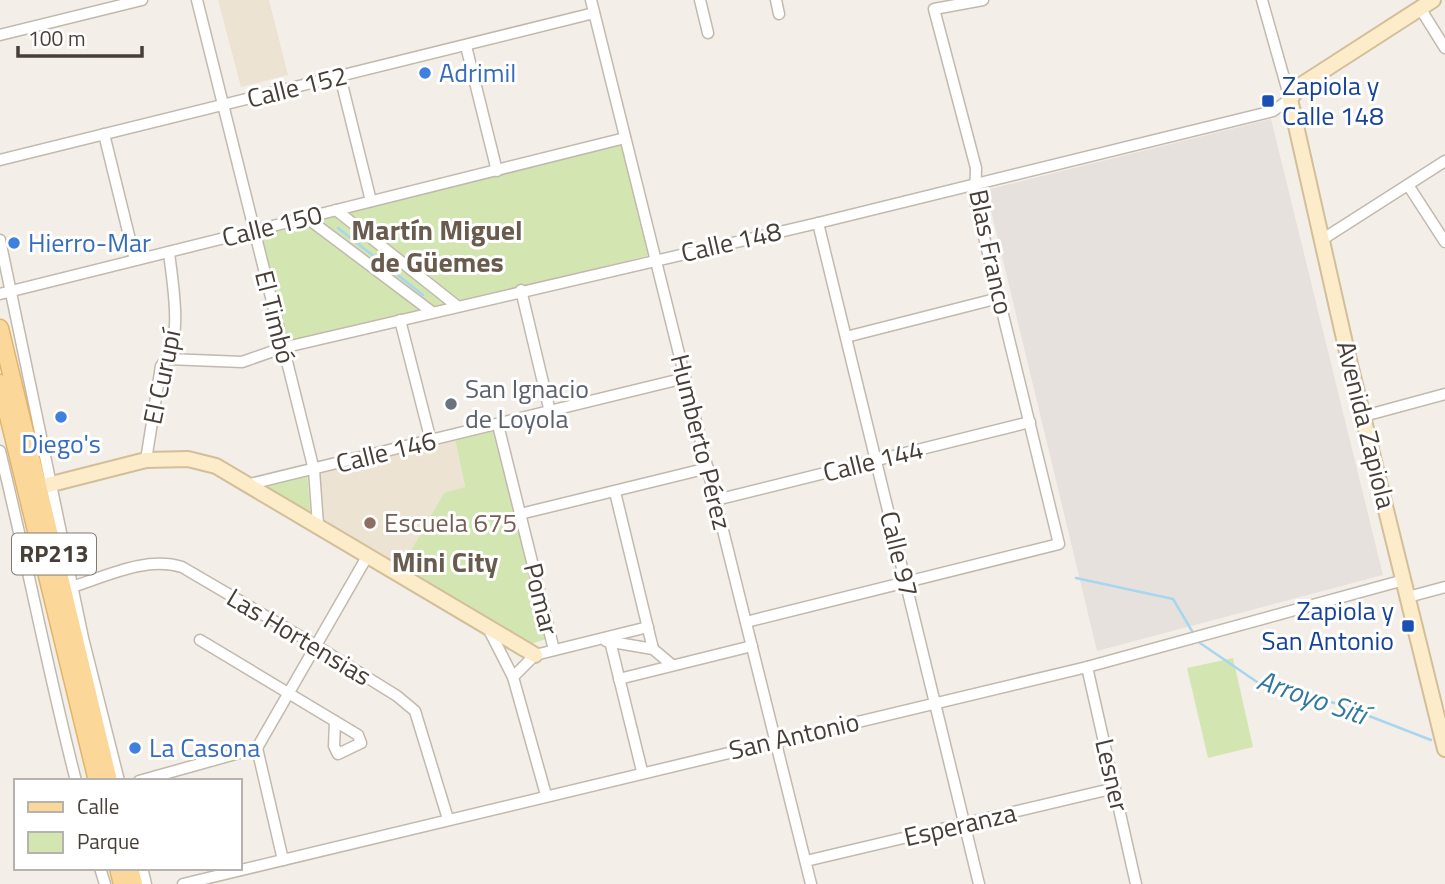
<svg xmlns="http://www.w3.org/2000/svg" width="1445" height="884" viewBox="0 0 1445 884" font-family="'Titillium Web',sans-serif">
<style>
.industrial{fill:#e6e1dd}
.education{fill:#ece3d2}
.green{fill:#d3e6b2}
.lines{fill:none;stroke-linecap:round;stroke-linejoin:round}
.stream{stroke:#a7d6ee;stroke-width:2.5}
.street-casing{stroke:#c2b9ae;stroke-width:13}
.secondary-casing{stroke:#d2bf99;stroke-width:18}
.primary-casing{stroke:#e0b46a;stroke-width:19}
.street{stroke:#fff;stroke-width:10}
.secondary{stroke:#fdecc9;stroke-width:14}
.primary{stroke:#fbd89a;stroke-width:16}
.shop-dot{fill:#3f7fe0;stroke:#fff;stroke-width:2.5}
.transit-dot{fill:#1a4fb4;stroke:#fff;stroke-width:2.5}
.worship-dot{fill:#6b7280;stroke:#fff;stroke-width:2.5}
.education-dot{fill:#8d6e63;stroke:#fff;stroke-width:2.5}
.labels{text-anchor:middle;stroke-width:6;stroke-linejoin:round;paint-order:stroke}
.shield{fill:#fff;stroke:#7e7973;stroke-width:2}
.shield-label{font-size:24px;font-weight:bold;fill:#473f37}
.shop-label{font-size:26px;fill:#366cbe;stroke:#fff;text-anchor:start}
.transit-label{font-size:26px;fill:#164399;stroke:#fff;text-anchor:start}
.street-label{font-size:26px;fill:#473f37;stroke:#fff}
.worship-label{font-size:26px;fill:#5b616d;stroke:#fff;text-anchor:start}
.education-label{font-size:26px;fill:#785e54;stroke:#fff;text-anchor:start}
.neighbourhood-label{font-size:28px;font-weight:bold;fill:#695c4e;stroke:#fff}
.water-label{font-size:28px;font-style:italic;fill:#30789f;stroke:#fff}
</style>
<rect width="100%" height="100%" fill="#f3efe8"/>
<path class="industrial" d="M 1271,119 L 1383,575 L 1097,651 L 986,190 Z"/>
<g class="education">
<path d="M 218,0 L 269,0 L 288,75 L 241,87 Z"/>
<path d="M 455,439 L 465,488 L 444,493 L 402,566 L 321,518 L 321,472 Z"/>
</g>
<g class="green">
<path d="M 622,144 L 650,255 L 284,346 L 257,234 Z"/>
<path d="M 496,430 L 546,639 L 531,644 L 402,566 L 444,493 L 465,487 L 455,439 Z"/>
<path d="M 307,471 L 311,520 L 256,485 Z"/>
<path d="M 1233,658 L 1253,747 L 1208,758 L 1187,668 Z"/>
</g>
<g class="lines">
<g class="stream">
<path d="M 338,228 L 423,295"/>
<path d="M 1076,578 L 1173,599 L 1192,631"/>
<path d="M 1200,643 L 1257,682 L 1338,704 L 1431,740"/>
</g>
<g class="street-casing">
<g id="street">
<path d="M 197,0 L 314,470 L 318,525"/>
<path d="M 591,0 L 811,884"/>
<path d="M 700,0 L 708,33"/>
<path d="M 776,0 L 779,14"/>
<path d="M 1420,8 L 1445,48"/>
<path d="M 0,35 L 142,0"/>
<path d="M 466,46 L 497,171"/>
<path d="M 340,76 L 371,201"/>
<path d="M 104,134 L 135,260"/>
<path d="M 0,160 L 594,13"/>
<path d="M 1408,185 L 1445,242"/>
<path d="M 336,210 L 457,306"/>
<path d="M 307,218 L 432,312"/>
<path d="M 818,223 L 979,884"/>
<path d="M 1323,239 L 1445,161"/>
<path d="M 0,240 L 83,638 L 119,781"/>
<path d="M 521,290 L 550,412"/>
<path d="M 0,294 L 625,138"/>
<path d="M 400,320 L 431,441"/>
<path d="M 846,337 L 999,298"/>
<path d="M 168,359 L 242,362 L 282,348 L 818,223 L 1273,111 L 1290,99 L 1262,0"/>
<path d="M 1364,416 L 1445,394"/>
<path d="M 498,425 L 554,650"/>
<path d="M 0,451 C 27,561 48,672 76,781"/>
<path d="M 146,460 L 161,366 C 185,343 172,282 169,252"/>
<path d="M 250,484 L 685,378"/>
<path d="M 615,492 L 653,649"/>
<path d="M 716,500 L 1030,422"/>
<path d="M 520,514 L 708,468"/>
<path d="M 72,587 C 107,576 146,556 182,567 L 315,645 L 397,696 L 415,711 L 448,819"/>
<path d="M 1408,597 L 1445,587"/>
<path d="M 746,622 L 1059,544 L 975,200 L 976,168 L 934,9 L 983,0"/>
<path d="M 488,628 L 513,677 L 546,795"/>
<path d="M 200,640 L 358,735 L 361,743 L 338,754 L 334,746 L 335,721"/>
<path d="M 606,641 L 653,649 L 672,665"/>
<path d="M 610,641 L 642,771"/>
<path d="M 1087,667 L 1136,884"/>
<path d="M 513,677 L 535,655 L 648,627"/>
<path d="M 619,679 L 752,646"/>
<path d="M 257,748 L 283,860"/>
<path d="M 139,781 L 257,748 L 368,555"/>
<path d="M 806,861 L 1115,788"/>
<path d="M 100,868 L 105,884"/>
<path d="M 142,868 L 146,884"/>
<path d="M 183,884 L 1087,667 L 1404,580"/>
</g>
</g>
<g class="secondary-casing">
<g id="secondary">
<path d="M 1433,0 L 1301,85 L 1290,99 L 1347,352 L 1445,749"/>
<path d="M 28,490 L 146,460 L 188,459 L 216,466 L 535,655"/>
</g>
</g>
<g class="primary-casing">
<g id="primary">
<path d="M 0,328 L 109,781"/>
<path d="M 0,383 L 97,781"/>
<path d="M 118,868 L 122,884"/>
<path d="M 130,868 L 134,884"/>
</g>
</g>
<use href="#street" class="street"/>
<use href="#secondary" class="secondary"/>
<use href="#primary" class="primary"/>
</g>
<g class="shop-dot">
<circle cx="425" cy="73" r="7"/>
<circle cx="14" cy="243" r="7"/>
<circle cx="61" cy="417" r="7"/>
<circle cx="135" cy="748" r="7"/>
</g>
<g class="transit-dot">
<rect x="1261" y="94" width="14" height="14" rx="3.5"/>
<rect x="1401" y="619" width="14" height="14" rx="3.5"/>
</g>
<circle class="worship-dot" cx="451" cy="404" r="7"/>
<circle class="education-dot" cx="370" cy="523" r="7"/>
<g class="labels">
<rect class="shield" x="12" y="533.5" width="84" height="41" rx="5"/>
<g class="shield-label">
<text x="54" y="562">RP213</text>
</g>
<g class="shop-label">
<text x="439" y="82">Adrimil</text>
<text x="28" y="252">Hierro-Mar</text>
<text x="61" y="453" text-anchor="middle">Diego's</text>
<text x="149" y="757">La Casona</text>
</g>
<g class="transit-label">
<text x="1282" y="95">Zapiola y<tspan x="1282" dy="30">Calle 148</tspan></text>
<text x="1394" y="620" text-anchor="end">Zapiola y<tspan x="1394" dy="30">San Antonio</tspan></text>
</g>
<g class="street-label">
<text transform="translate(297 87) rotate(-14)" y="9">Calle 152</text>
<text transform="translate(272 226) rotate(-14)" y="9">Calle 150</text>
<text transform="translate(731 242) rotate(-13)" y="9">Calle 148</text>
<text transform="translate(991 252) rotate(78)" y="9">Blas Franco</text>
<text transform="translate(275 317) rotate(76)" y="9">El Timbó</text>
<text transform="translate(162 377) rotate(-78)" y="9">El Curupí</text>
<text transform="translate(1366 425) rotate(76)" y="9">Avenida Zapiola</text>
<text transform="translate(701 442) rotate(76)" y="9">Humberto Pérez</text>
<text transform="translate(386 452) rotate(-14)" y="9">Calle 146</text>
<text transform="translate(873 461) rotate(-14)" y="9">Calle 144</text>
<text transform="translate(899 554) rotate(76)" y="9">Calle 97</text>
<text transform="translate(541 599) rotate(76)" y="9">Pomar</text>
<text transform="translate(299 637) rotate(31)" y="9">Las Hortensias</text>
<text transform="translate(794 736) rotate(-13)" y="9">San Antonio</text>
<text transform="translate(1112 775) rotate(77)" y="9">Lesner</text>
<text transform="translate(960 825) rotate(-13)" y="9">Esperanza</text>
</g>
<g class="worship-label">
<text x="465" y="398">San Ignacio<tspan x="465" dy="30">de Loyola</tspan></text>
</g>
<g class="education-label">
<text x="384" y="532">Escuela 675</text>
</g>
<g class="neighbourhood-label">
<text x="437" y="240">Martín Miguel<tspan x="437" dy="32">de Güemes</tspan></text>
<text x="445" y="572">Mini City</text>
</g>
<g class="water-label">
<text transform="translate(1312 697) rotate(19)" y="10">Arroyo Sití</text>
</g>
</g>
<rect x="14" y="779" width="228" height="91" fill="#ffffff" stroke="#b5b2af" stroke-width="2"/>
<rect x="28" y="802" width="35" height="10" fill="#fbd89a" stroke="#b5b2af" stroke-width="2"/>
<text x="77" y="814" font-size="21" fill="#473f37">Calle</text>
<rect x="28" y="832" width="35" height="21" fill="#d3e6b2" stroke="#b5b2af" stroke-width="2"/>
<text x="77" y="849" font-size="21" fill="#473f37">Parque</text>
<path d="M18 46v10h124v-10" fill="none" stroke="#473f37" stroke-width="3.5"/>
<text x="28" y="46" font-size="21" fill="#473f37" stroke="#ffffff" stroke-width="5" paint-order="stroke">100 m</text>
</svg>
